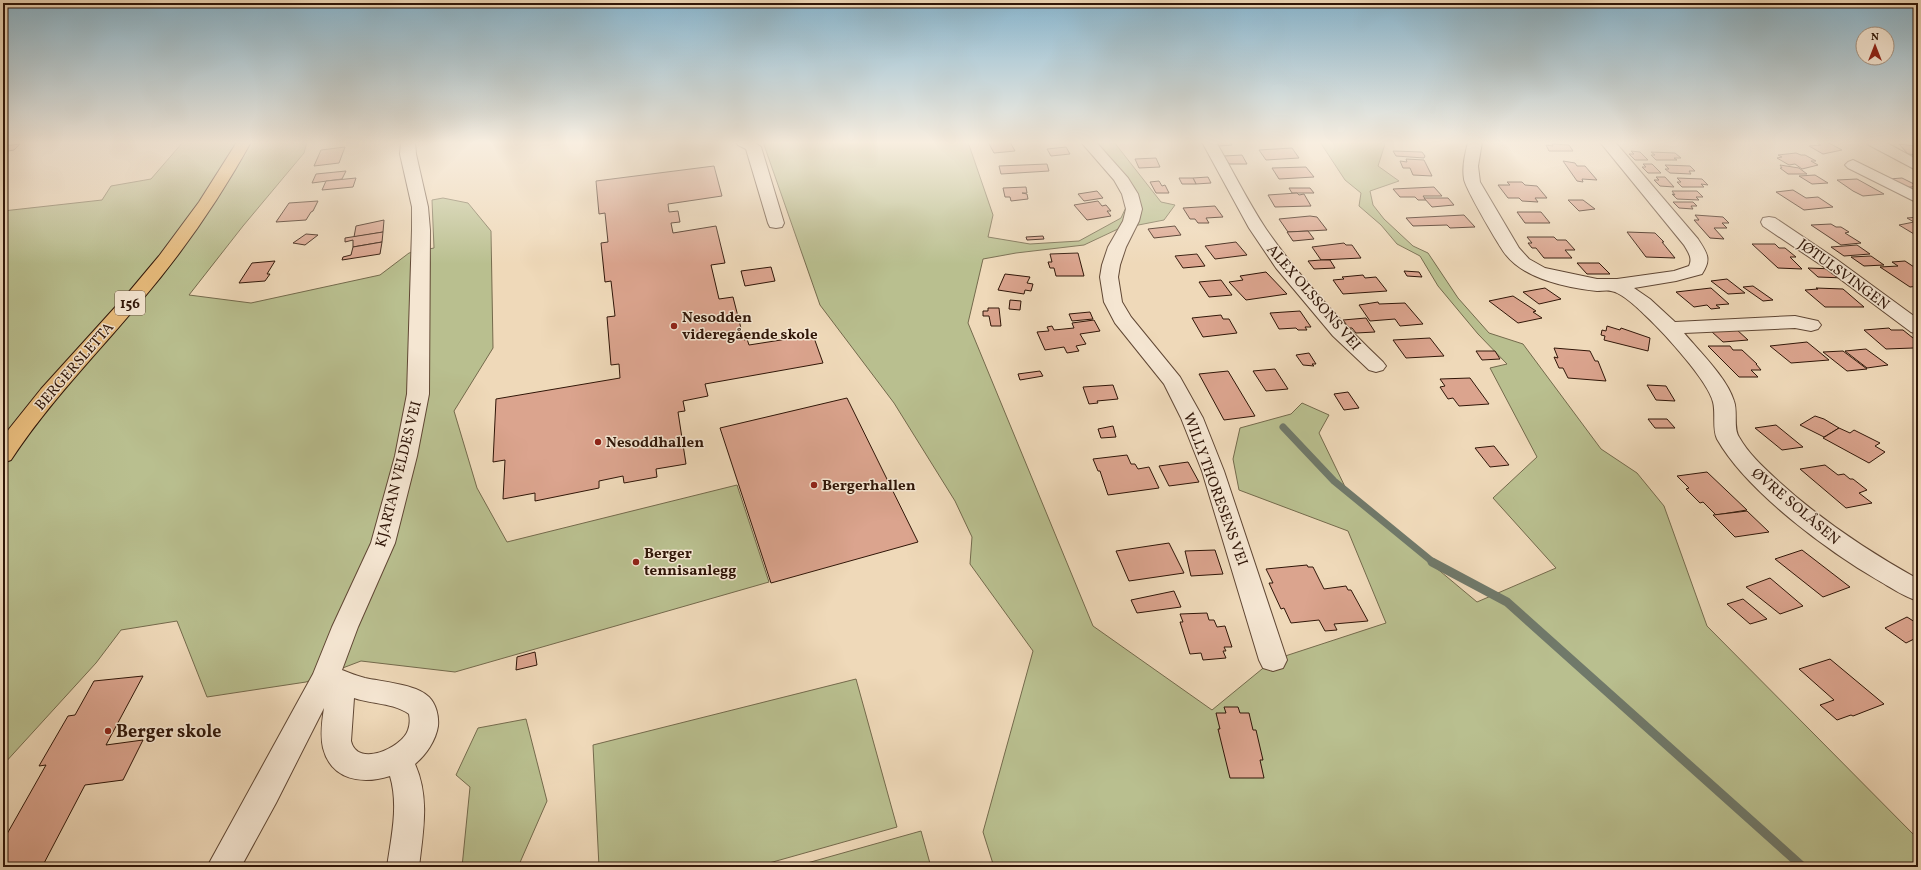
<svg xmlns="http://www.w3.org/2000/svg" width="1921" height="870" viewBox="0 0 1921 870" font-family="Vollkorn,serif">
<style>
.green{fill:#b9bf8f;stroke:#746a4c}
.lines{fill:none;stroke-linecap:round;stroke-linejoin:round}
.stream-far1{stroke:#70796a;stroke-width:7}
.stream{stroke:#70796a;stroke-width:9}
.building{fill:#dba48e;stroke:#301608}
.minor-casing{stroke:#604734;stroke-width:2}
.major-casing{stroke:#301608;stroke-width:2}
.minor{fill:#f5e6d2;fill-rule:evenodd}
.major{fill:#e8bc7c;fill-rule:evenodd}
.poi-dot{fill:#8f2418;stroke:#f5e6d2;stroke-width:1.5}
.labels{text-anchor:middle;stroke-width:3;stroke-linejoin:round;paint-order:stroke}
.shield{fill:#f5e6d2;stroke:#6b5445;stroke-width:1}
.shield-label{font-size:14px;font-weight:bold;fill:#301608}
.street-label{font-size:15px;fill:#301608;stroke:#f5e6d2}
.poi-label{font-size:15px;font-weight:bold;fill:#301608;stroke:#f5e6d2;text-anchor:start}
.near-poi-label{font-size:18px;font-weight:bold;fill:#301608;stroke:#f5e6d2;text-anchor:start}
</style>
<rect width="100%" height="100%" fill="#efd9b9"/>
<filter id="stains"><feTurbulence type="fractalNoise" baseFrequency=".005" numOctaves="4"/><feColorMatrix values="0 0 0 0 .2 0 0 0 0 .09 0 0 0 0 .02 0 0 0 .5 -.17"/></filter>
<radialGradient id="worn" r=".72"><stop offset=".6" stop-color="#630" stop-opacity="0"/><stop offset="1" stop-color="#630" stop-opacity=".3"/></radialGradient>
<g class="green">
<path d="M 183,142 L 307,142 L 304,153 L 243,226 L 189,295 L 251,303 L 380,275 L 409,253 L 434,248 L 432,200 L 443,198 L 468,203 L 491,231 L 493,348 L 454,411 L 477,488 L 507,542 L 737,485 L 769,582 L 455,672 L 361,661 L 306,682 L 207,697 L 177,621 L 121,630 L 96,663 L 3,765 L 3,211 L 102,200 L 111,186 L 151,179 Z"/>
<path d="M 763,142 L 968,142 L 993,215 L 988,237 L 1030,244 L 1079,241 L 1121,218 L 1134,190 L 1094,142 L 1114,142 L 1161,202 L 1175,205 L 1164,220 L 1118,229 L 1084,245 L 1016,253 L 983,259 L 968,323 L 1093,626 L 1212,710 L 1273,660 L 1386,623 L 1348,531 L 1239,490 L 1233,459 L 1240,428 L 1291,414 L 1302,403 L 1329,415 L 1319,433 L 1349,495 L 1477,602 L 1556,568 L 1493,498 L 1537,457 L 1490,368 L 1507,364 L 1478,334 L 1438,286 L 1420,256 L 1397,244 L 1381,225 L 1359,206 L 1361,193 L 1345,180 L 1320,142 L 1383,142 L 1385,144 L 1378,166 L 1399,181 L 1370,191 L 1373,205 L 1384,219 L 1413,246 L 1428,253 L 1458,298 L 1489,333 L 1523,344 L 1601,449 L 1637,473 L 1664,506 L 1707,626 L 1918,839 L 1918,867 L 994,867 L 983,832 L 1033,651 L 970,564 L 972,537 L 955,501 L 894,403 L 820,305 Z"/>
<path d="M 856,679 L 897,827 L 755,867 L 599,867 L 593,745 Z"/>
<path d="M 526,719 L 547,801 L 518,867 L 462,867 L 470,787 L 456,775 L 478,728 Z"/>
<path d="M 921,831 L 931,867 L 793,867 Z"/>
</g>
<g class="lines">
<path class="stream-far1" d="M 1283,427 L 1334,481 L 1434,563"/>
<path class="stream" d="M 1432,562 L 1507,602 L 1803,867"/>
</g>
<g class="building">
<path d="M 988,142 L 1010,142 L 1015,151 L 994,153 Z"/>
<path d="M 1216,142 L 1230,142 L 1232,145 L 1219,146 Z"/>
<path d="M 1815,142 L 1827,142 L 1842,150 L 1823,154 L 1809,146 L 1821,145 Z"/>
<path d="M 1913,143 L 1918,144 L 1918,155 L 1908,154 L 1899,144 L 1915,146 Z"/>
<path d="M 20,144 L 14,150 L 3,152 L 3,146 Z"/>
<path d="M 1552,144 L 1569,145 L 1573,151 L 1549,151 L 1546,145 L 1553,146 Z"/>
<path d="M 345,147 L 339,163 L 314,166 L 321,150 Z"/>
<path d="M 1066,147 L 1070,154 L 1051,156 L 1047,149 Z"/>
<path d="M 1292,148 L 1299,158 L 1266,160 L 1259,150 Z"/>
<path d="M 1393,151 L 1422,152 L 1425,156 L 1424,158 L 1396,156 Z"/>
<path d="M 1631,151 L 1640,152 L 1648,160 L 1635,160 L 1629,154 L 1634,154 Z"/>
<path d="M 1651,152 L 1675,153 L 1681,158 L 1674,158 L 1677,160 L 1656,160 L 1651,155 L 1655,155 Z"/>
<path d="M 1796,153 L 1801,155 L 1805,155 L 1816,161 L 1811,161 L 1818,165 L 1802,169 L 1795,164 L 1789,165 L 1777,158 L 1782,157 L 1778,155 Z"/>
<path d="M 1242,155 L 1247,164 L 1229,164 L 1224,156 Z"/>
<path d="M 1156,158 L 1160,167 L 1139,168 L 1135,159 Z"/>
<path d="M 1406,159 L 1424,160 L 1432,176 L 1413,175 L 1410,168 L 1403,168 L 1400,161 L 1407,162 Z"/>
<path d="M 1563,161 L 1575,163 L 1577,166 L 1585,166 L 1597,180 L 1582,179 L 1583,182 L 1577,181 Z"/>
<path d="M 1047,164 L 1049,171 L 1001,174 L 999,166 Z"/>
<path d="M 1643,164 L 1652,164 L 1661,173 L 1648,173 L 1642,167 L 1646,167 Z"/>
<path d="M 1665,165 L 1690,166 L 1695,171 L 1689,171 L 1691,174 L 1670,173 L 1665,169 L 1669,169 Z"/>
<path d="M 1780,165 L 1799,168 L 1807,174 L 1788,174 L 1780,168 L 1782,168 Z"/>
<path d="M 714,166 L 722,196 L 668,204 L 669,212 L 678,211 L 680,222 L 671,223 L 673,233 L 716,226 L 725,263 L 711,265 L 719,299 L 733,297 L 744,340 L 747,339 L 749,345 L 813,335 L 823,363 L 705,384 L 708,396 L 683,401 L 685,411 L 678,412 L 686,464 L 656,469 L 657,477 L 624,483 L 623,476 L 599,481 L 599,488 L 535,501 L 535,493 L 503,499 L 505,460 L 493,462 L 496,399 L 620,378 L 619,364 L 611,365 L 607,317 L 615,316 L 611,281 L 605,282 L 601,243 L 608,242 L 605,213 L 599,214 L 596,181 Z"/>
<path d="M 1306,167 L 1314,177 L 1279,179 L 1272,168 Z"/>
<path d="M 346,171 L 342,179 L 312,183 L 316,174 Z"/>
<path d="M 1815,175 L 1828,183 L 1812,184 L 1799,176 Z"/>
<path d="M 1208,177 L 1211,183 L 1196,184 L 1193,178 Z"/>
<path d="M 1656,177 L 1665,177 L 1674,187 L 1660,186 L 1654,180 L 1659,180 Z"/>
<path d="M 356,178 L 353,187 L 322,190 L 326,181 Z"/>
<path d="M 1179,178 L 1193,178 L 1196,184 L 1182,184 Z"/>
<path d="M 1677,178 L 1702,179 L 1708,185 L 1701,184 L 1704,187 L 1682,187 L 1677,182 L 1681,182 Z"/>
<path d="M 1902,178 L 1918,186 L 1905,188 L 1889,179 Z"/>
<path d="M 1857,179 L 1884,194 L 1863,196 L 1853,191 L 1837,180 Z"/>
<path d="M 1159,181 L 1162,186 L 1165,185 L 1169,193 L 1156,193 L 1150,182 Z"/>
<path d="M 1507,182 L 1522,182 L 1525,185 L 1537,186 L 1547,198 L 1535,198 L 1538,202 L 1522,201 L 1519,198 L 1508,198 L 1498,185 L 1510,185 Z"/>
<path d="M 1026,187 L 1027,193 L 1022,193 L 1027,194 L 1028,199 L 1011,201 L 1010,197 L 1005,197 L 1003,188 Z"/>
<path d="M 1434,187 L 1442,196 L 1423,196 L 1426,200 L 1418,200 L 1415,197 L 1400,197 L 1393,189 Z"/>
<path d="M 1289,188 L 1310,188 L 1314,193 L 1292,193 Z"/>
<path d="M 1793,190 L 1806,198 L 1818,197 L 1833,207 L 1804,210 L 1776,192 Z"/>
<path d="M 1097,191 L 1103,198 L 1084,201 L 1078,194 Z"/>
<path d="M 1672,191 L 1697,191 L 1703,197 L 1696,197 L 1699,200 L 1677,199 L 1672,194 L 1675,195 Z"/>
<path d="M 1297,193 L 1299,195 L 1304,194 L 1311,206 L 1275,207 L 1268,195 Z"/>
<path d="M 1424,198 L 1448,198 L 1454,205 L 1432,207 Z"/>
<path d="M 1568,200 L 1583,200 L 1595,209 L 1579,211 Z"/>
<path d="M 318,201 L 313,211 L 311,212 L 306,220 L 276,222 L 289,203 Z"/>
<path d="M 1098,201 L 1102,206 L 1106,205 L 1111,211 L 1107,211 L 1111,216 L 1087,220 L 1074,205 Z"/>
<path d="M 1673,202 L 1693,202 L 1697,206 L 1691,206 L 1693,209 L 1679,208 Z"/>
<path d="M 1215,206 L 1223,217 L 1206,218 L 1209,223 L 1198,223 L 1195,219 L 1190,219 L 1183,208 Z"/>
<path d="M 1517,212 L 1541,212 L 1550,223 L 1525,223 Z"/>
<path d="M 1464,215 L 1475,227 L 1450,228 L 1447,225 L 1413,226 L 1406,218 Z"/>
<path d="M 1695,215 L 1723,217 L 1729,223 L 1722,223 L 1727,228 L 1714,228 L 1724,239 L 1710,238 L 1694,220 L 1699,220 Z"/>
<path d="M 1310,216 L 1317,217 L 1327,230 L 1288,232 L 1279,219 Z"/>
<path d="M 1918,217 L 1918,233 L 1914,234 L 1899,225 L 1914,222 L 1907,218 Z"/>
<path d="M 384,220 L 383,232 L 354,237 L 356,226 Z"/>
<path d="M 1831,224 L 1836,227 L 1841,227 L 1849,232 L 1845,233 L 1861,243 L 1841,245 L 1811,225 Z"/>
<path d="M 1175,226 L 1181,235 L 1154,238 L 1148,229 Z"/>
<path d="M 1308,231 L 1314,239 L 1293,241 L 1287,232 Z"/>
<path d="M 383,232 L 382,242 L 353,247 L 353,240 L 345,242 L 345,238 Z"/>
<path d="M 1627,232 L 1655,233 L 1664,242 L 1662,242 L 1675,258 L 1646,257 Z"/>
<path d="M 306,234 L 318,235 L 305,245 L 293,243 Z"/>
<path d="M 1043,236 L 1044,239 L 1027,240 L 1026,237 Z"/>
<path d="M 1527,237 L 1554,237 L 1557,240 L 1566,240 L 1575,250 L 1565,250 L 1572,258 L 1544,258 L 1536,248 L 1532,248 L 1528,243 L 1532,243 Z"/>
<path d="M 382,242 L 380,254 L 342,260 L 343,257 L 351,255 L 353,247 Z"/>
<path d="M 1236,242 L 1247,255 L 1215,259 L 1205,246 Z"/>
<path d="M 1344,243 L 1346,245 L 1352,245 L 1361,258 L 1321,260 L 1312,247 Z"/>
<path d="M 1752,244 L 1775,244 L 1779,248 L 1785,248 L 1796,257 L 1790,257 L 1802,269 L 1778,268 Z"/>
<path d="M 1857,245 L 1870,254 L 1844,256 L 1831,247 Z"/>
<path d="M 1078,253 L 1084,276 L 1056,276 L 1054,268 L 1050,268 L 1048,262 L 1052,262 L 1050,254 Z"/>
<path d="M 1197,254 L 1205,266 L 1183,268 L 1175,256 Z"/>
<path d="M 1871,256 L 1884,265 L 1864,266 L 1851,257 Z"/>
<path d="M 1321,260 L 1330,260 L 1335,268 L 1314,269 L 1308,261 Z"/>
<path d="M 275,261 L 267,274 L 270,274 L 265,281 L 239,283 L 252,263 Z"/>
<path d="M 1905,261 L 1914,267 L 1918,267 L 1918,286 L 1910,287 L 1880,267 L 1898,266 L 1892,262 Z"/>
<path d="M 1577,263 L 1599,263 L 1610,274 L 1587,274 Z"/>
<path d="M 771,267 L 775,281 L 745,286 L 741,271 Z"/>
<path d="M 1808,268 L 1834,269 L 1845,278 L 1818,277 Z"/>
<path d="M 1404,271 L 1419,272 L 1422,277 L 1407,276 Z"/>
<path d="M 1266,272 L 1287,294 L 1246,300 L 1229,282 L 1243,280 L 1240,276 Z"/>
<path d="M 1005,274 L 1030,277 L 1027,283 L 1033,284 L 1031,291 L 1025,290 L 1024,294 L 998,290 Z"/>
<path d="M 1363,275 L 1365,278 L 1376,277 L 1387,291 L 1343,294 L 1333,280 L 1344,279 L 1342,277 Z"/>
<path d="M 1727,279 L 1745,293 L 1728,294 L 1711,281 Z"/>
<path d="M 1221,280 L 1232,295 L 1209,297 L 1199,282 Z"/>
<path d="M 1753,286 L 1773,300 L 1763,301 L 1743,287 Z"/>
<path d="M 1545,288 L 1561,299 L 1539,304 L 1523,292 Z"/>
<path d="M 1711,288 L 1729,304 L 1716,305 L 1720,308 L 1711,309 L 1707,305 L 1694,307 L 1676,292 Z"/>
<path d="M 1816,288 L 1843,289 L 1864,307 L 1825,307 L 1805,290 L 1818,289 Z"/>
<path d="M 1513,296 L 1536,311 L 1533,312 L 1542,318 L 1518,323 L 1489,301 Z"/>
<path d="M 1010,300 L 1021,301 L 1020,310 L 1009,309 Z"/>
<path d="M 1378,302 L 1379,304 L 1405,303 L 1423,324 L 1400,326 L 1395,319 L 1370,321 L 1359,305 Z"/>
<path d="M 988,308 L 999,308 L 1001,326 L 991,326 L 989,316 L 983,316 L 983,311 L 988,311 Z"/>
<path d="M 1300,311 L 1311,327 L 1305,327 L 1307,330 L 1298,330 L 1296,328 L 1279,329 L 1270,313 Z"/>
<path d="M 1090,312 L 1093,319 L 1072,321 L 1069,314 Z"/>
<path d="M 1221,315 L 1223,319 L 1229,319 L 1237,333 L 1203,337 L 1192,318 Z"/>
<path d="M 1366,318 L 1375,332 L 1356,333 L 1352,328 L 1349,328 L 1343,320 Z"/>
<path d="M 1094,320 L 1100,331 L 1080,334 L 1086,344 L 1076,346 L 1079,351 L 1067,353 L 1064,347 L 1045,350 L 1037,332 L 1049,331 L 1047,327 L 1052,326 L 1054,330 L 1074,328 L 1072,323 Z"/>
<path d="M 1607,326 L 1620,330 L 1621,328 L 1650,338 L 1648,351 L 1604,340 L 1605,336 L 1601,335 L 1602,330 L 1606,331 Z"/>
<path d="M 1889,328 L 1891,330 L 1903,330 L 1918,342 L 1918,350 L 1913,348 L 1886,349 L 1864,330 Z"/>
<path d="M 1736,329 L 1748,340 L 1723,342 L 1711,331 Z"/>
<path d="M 1430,338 L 1444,356 L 1406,358 L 1393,340 Z"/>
<path d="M 1807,342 L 1829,360 L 1791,363 L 1770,346 Z"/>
<path d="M 1708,346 L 1730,346 L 1733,350 L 1742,350 L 1757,364 L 1756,364 L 1761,370 L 1751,370 L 1758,377 L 1739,377 Z"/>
<path d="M 1554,348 L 1590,351 L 1595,361 L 1598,361 L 1606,381 L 1568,378 L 1563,368 L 1559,368 L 1554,357 L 1558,358 Z"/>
<path d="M 1866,349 L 1888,365 L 1867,368 L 1845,351 Z"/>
<path d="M 1476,351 L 1495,351 L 1500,359 L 1482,360 Z"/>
<path d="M 1843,351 L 1867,369 L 1847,371 L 1823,352 Z"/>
<path d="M 1309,353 L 1316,364 L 1312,364 L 1314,366 L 1303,365 L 1296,355 Z"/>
<path d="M 1275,369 L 1288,389 L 1266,391 L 1253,371 Z"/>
<path d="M 1040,371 L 1043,376 L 1020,380 L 1018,374 Z"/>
<path d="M 1228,371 L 1255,416 L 1224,420 L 1199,374 Z"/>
<path d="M 1470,378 L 1489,404 L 1459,406 L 1453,398 L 1448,399 L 1440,387 L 1445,386 L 1440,379 Z"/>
<path d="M 1113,385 L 1118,399 L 1097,401 L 1098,403 L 1089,404 L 1083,387 Z"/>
<path d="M 1647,385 L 1666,386 L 1675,401 L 1656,400 Z"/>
<path d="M 1348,392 L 1359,408 L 1344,410 L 1334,394 Z"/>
<path d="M 847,398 L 918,542 L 771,583 L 720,428 Z"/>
<path d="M 1815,416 L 1824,419 L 1839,428 L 1824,437 L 1800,425 Z"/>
<path d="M 1648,419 L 1667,419 L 1675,428 L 1655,428 Z"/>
<path d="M 1776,425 L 1803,447 L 1782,450 L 1755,428 Z"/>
<path d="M 1113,426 L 1116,437 L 1101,438 L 1098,429 Z"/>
<path d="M 1839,428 L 1850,433 L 1854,430 L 1880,443 L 1875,446 L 1885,452 L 1869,463 L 1823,438 Z"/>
<path d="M 1494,446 L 1509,465 L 1490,467 L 1475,448 Z"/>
<path d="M 1127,455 L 1131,464 L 1135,464 L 1138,469 L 1149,467 L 1159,488 L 1108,495 L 1100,471 L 1098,471 L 1093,459 Z"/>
<path d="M 1188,462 L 1199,482 L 1169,486 L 1159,466 Z"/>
<path d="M 1825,465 L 1838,475 L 1844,474 L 1850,479 L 1853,479 L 1867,490 L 1859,493 L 1872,503 L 1846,508 L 1800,469 Z"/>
<path d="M 1707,472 L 1747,510 L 1716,515 L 1703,502 L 1700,503 L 1686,489 L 1689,488 L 1677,476 Z"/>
<path d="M 1747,511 L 1769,532 L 1735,537 L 1713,515 Z"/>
<path d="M 1169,543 L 1184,573 L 1129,581 L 1116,551 Z"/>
<path d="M 1215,550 L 1223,574 L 1191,576 L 1185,551 Z"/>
<path d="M 1802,550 L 1850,587 L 1823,597 L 1775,559 Z"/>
<path d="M 1307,565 L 1308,567 L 1313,567 L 1324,589 L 1346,586 L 1348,590 L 1351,590 L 1368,621 L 1334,624 L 1337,630 L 1325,631 L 1319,620 L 1291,623 L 1284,608 L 1281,609 L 1269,583 L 1273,583 L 1266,569 Z"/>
<path d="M 1770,578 L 1803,606 L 1780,614 L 1746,587 Z"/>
<path d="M 1174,591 L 1181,607 L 1137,613 L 1131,600 Z"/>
<path d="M 1743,599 L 1767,619 L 1750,624 L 1727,604 Z"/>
<path d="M 1207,613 L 1209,620 L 1214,620 L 1217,627 L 1225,626 L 1232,647 L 1224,647 L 1226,651 L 1223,651 L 1226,658 L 1203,660 L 1201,653 L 1190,654 L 1180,622 L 1183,622 L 1180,614 Z"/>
<path d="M 1907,617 L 1918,624 L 1918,637 L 1906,643 L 1885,628 Z"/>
<path d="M 535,652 L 537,665 L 516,670 L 517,657 Z"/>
<path d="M 1830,659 L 1884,704 L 1853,716 L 1851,715 L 1837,720 L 1820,705 L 1834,700 L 1799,669 Z"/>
<path d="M 143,676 L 106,745 L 143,740 L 123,780 L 85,785 L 42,867 L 3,867 L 3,841 L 46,765 L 39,766 L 68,716 L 75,715 L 94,681 Z"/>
<path d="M 1224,707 L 1238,707 L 1240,713 L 1249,713 L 1253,730 L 1256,730 L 1263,760 L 1260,760 L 1264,778 L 1230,778 L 1218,729 L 1220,729 L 1216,713 L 1226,713 Z"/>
</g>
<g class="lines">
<g class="minor-casing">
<g id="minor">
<path d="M 401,142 L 415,142 L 416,154 L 428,207 L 430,230 L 429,394 L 417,456 L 395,543 L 358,627 L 342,670 C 350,673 357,676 365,678 C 383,682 416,684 429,697 C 436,704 439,716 438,726 C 436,740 426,755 415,764 C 430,798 423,832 419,867 L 387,867 C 391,838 399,806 390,776 C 362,785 331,780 323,748 C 320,735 322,721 324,708 L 276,803 L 241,867 L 207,867 L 313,674 L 332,627 L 371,543 L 395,456 L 407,394 L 412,230 L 412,207 L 400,154 ZM 354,698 C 371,704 394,703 409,714 C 410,719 410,725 408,730 C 402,748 357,768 351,741 Z"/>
<path d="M 736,142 L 754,142 L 761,147 L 784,223 L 782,227 L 776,228 L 770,227 L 768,223 L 746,149 L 738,145 Z"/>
<path d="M 1081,142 L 1096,142 L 1128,178 L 1138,194 L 1142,209 L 1139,221 L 1126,247 L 1120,265 L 1118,277 L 1122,302 L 1131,317 L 1180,377 L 1203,418 L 1224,471 L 1287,660 L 1283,668 L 1273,671 L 1263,668 L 1259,660 L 1202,471 L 1181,418 L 1164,384 L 1115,323 L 1104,302 L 1100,277 L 1102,265 L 1108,247 L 1123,221 L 1126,209 L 1122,194 L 1114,180 Z"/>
<path d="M 1202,142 L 1216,142 C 1233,171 1248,202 1266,229 C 1300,278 1340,321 1383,362 L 1386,366 L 1383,370 L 1376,372 L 1369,370 L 1333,336 L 1276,268 L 1249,228 Z"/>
<path d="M 1468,142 L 1482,142 L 1478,166 L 1480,182 L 1519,248 L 1529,259 L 1545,268 L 1597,279 L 1617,279 L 1674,271 L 1689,266 C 1693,258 1688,252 1684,245 L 1600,142 L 1615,142 L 1698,239 C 1707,253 1712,259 1702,274 L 1676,281 L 1634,288 L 1650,299 L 1675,322 L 1795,316 L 1818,321 L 1821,325 L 1818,329 L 1811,331 L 1795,328 L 1684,333 C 1700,352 1727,378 1734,401 C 1738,412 1733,428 1739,437 C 1748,453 1762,466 1775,478 C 1818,518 1866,550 1918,579 L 1918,601 C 1905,597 1893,589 1881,582 C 1829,552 1747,492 1717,439 C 1712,429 1716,413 1713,402 C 1708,381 1664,333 1647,317 C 1640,310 1621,292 1611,291 C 1607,290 1602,291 1597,291 C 1567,288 1525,279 1506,255 C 1499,246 1465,188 1464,179 C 1462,166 1465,155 1468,142 Z"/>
<path d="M 1867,142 L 1885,142 L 1918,160 L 1918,171 L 1869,145 Z"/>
<path d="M 1853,160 L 1918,192 L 1918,203 L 1848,168 L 1845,165 L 1848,162 Z"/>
<path d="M 1769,217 L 1775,218 L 1836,259 L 1918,319 L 1918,334 L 1911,332 L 1824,267 L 1763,226 L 1761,222 L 1763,218 Z"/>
</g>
</g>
<g class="major-casing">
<path id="major" d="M 237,142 L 251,142 C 220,198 183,252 141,301 C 97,354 49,402 11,460 L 3,463 L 3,438 L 9,429 L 41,389 L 128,293 L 159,256 L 199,202 Z"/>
</g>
<use href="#minor" class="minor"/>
<use href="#major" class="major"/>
</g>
<linearGradient id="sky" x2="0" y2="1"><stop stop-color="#89b7d0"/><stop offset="0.54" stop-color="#f8eee0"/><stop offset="1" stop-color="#f8eee0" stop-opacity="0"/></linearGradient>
<rect width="1921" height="264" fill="url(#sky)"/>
<g class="poi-dot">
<circle cx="674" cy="326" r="4"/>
<circle cx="598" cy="442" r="4"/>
<circle cx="814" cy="485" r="4"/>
<circle cx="636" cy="562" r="4"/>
<circle cx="108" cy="731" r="4"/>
</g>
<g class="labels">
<rect class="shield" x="115" y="291" width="30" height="24" rx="3"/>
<g class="shield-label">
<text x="130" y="308">156</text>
</g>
<g class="street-label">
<text transform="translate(1844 274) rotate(36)" y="5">JØTULSVINGEN</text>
<text transform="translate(1314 297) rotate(49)" y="5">ALEX OLSSONS VEI</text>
<text transform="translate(74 366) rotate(-49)" y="5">BERGERSLETTA</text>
<text transform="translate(398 474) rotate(-76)" y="5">KJARTAN VELDES VEI</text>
<text transform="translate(1216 489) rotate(70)" y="5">WILLY THORESENS VEI</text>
<text transform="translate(1796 506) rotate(40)" y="5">ØVRE SOLÅSEN</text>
</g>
<g class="poi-label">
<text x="682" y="322">Nesodden<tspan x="682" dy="17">videregående skole</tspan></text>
<text x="606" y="447">Nesoddhallen</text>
<text x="822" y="490">Bergerhallen</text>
<text x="644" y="558">Berger<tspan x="644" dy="17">tennisanlegg</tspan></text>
</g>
<g class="near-poi-label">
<text x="116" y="737">Berger skole</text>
</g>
</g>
<rect width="1921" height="870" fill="none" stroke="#efd9b9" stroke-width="16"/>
<rect x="4" y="4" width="1913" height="862" fill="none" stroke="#301608" stroke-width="2"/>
<rect x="8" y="8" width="1905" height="854" fill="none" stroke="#301608"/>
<g transform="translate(1875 46)"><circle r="19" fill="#f5e6d2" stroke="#a69381"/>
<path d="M0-3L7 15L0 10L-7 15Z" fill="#8f2418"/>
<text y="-6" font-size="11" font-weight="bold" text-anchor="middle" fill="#301608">N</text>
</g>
<rect width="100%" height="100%" filter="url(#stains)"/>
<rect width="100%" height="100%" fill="url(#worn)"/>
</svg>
